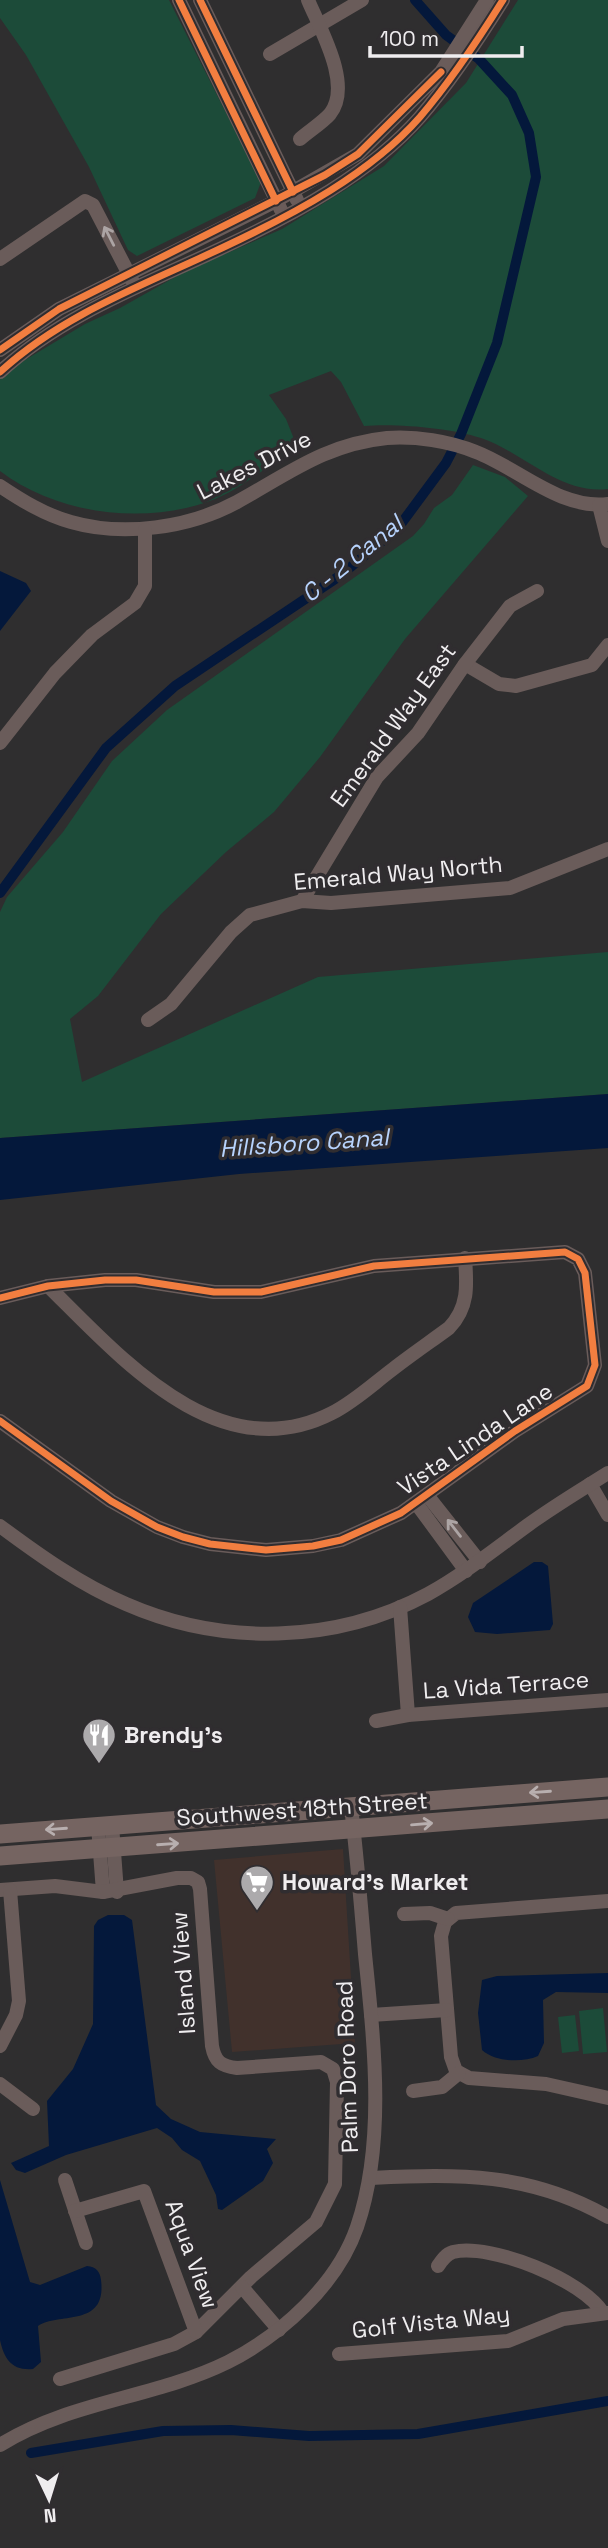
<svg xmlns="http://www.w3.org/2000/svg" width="608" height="2548" viewBox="0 0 608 2548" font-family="'Space Grotesk',sans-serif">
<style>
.commercial{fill:#41312c}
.green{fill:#1c4b39}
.water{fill:#04183b}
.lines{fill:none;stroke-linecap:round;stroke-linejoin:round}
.canal{stroke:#04183b;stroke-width:10}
.minor{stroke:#6a5c5a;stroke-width:14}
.major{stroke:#756461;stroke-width:19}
.cycleway-casing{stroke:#302d30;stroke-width:11}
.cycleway{stroke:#f27e40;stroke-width:7}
.oneway{stroke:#aca4a4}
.oneway2{stroke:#b8afaf}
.labels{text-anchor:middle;stroke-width:7;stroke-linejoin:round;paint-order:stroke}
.street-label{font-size:23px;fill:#efedef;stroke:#302d30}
.poi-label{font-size:23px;font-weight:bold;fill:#efedef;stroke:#302d30;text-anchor:start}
.water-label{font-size:24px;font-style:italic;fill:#b7d3fd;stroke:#302d30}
</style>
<rect width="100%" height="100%" fill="#2f2e2f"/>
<path class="commercial" d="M 343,1849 L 355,2043 L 232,2052 L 214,1860 Z"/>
<g class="green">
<path d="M 0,0 L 169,0 L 261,182 L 255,198 L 137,256 L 128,250 L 89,167 L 26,55 L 0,18 Z"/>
<path d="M 518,0 L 608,0 L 608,489 C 560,495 523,452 481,438 C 452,428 395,423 364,426 L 341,382 L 331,371 L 269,395 L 286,419 L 298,449 C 269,463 245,487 215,499 C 147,526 58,515 0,471 L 0,375 L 85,324 L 120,308 L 184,272 L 282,229 L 384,166 L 466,83 Z"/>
<path d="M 473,465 L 505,477 L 528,496 L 405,639 L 320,757 L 274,812 L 226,852 L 161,914 L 98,996 L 70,1019 L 82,1082 L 318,977 L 608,952 L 608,1094 L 0,1138 L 0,912 L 7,897 L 63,832 L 112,761 L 167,710 L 413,536 L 424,524 L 434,508 L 452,495 Z"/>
<path d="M 603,2008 L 607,2052 L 583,2054 L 579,2011 Z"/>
<path d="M 575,2015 L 579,2051 L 562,2053 L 558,2017 Z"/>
</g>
<g class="water">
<path d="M 0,571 L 26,583 L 31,591 L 0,631 Z"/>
<path d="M 608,1094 L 608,1148 L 239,1174 L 0,1200 L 0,1138 Z"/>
<path d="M 534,1562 L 542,1562 L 548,1566 L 553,1624 L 550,1630 L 497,1634 L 475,1632 L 468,1617 L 473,1603 Z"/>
<path d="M 108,1915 L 124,1915 L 132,1920 L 156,2105 L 171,2119 L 200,2132 L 276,2139 L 267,2149 L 273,2163 L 263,2181 L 222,2210 L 218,2209 L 216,2195 L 200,2161 L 182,2150 L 172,2138 L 157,2128 L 66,2155 L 25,2173 L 16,2170 L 11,2163 L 49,2146 L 47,2101 L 73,2069 L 93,2024 L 94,1926 L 98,1920 Z"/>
<path d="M 608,1973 L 608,1993 L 556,1992 L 543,2000 L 544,2043 L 538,2056 C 522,2063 495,2062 482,2050 L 478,2013 L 482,1980 L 497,1976 Z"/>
<path d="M 0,2180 L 30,2282 L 40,2285 L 87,2266 C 96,2267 100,2271 101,2280 C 107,2328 60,2312 38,2326 L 41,2362 L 33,2369 C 12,2371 4,2359 0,2340 Z"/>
</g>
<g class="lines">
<g class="canal">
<path d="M 0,893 L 106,748 L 175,686 L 341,575 L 398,528 L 446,463 L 461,434 L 497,343 L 536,177 L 529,133 L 512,95 L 479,59 L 446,35 L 415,0"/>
<path d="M 31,2453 L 163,2431 L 231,2430 L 309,2436 L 418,2434 L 608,2401"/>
</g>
<g class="minor">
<path d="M 179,0 L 281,210"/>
<path d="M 200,0 L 297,200"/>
<path d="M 270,54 L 362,0"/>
<path d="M 300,139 C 309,131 322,123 330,114 C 353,85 320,29 308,0"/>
<path d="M 0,259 L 85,201 L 93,205 L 133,282"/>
<path d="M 0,350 L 59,309 L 276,201 L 358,154 L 441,72 L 487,0"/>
<path d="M 0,372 C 64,313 149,283 226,246 C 294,214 370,174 420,117 C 451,81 478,40 503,0"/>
<path d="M 0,486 C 21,500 45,515 71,522 C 123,537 189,528 237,502 C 288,474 326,444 387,438 C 416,436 449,441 476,452 C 518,468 560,510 608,504"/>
<path d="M 599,505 L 608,541"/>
<path d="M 465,664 L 499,684 L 516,686 L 592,665 L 608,645"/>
<path d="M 0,743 L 55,673 L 92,635 L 135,603 L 145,586 L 145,530"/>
<path d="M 302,901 L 377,777 L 418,733 L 465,664 L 510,606 L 537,591"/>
<path d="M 148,1020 L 171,1004 L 231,932 L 250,915 L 302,901 L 331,903 L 510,888 L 608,849"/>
<path d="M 48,1286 C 121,1358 219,1471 332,1413 C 354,1402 373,1384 393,1369 C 411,1355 430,1342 449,1328 C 469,1307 467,1285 465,1258"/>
<path d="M 0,1298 L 48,1286 L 105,1280 L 136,1280 L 214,1292 L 261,1292 L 374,1266 L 565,1252 L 578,1259 L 585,1273 L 595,1365 L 587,1386 L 515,1431 L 401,1513 L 341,1540 L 313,1546 L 266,1550 L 210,1544 L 183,1537 L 157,1527 L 111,1501 L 0,1421"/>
<path d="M 590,1484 L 608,1515"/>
<path d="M 427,1495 L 480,1562"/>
<path d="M 416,1503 L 466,1571"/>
<path d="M 0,1526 C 39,1555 81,1585 126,1604 C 222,1646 335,1644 428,1594 C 464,1574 495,1549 528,1525 C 554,1506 581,1490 608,1473"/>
<path d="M 400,1607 L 408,1715"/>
<path d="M 376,1721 L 408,1715 L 608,1700"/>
<path d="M 112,1825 L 117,1892"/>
<path d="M 98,1826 L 103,1892"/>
<path d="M 0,1890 L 55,1886 L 103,1892 L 177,1878 L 191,1878 L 198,1882 L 200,1889 L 212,2046 C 215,2062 221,2066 237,2068 L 321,2062 L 333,2069 L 337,2082 L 335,2184 L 316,2222 L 251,2277 L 196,2332 L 174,2344 L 60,2379"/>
<path d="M 608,1901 L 456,1913 L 445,1922 L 441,1936 L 451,2057 L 456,2071 L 469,2078 L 546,2084 L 608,2098"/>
<path d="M 404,1914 L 430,1913 L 448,1919"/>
<path d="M 371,2015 L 447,2010"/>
<path d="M 0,2046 L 16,2015 L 19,2001 L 10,1890"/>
<path d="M 0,2084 L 33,2109"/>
<path d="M 413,2091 L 442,2087 L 459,2073"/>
<path d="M 371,2178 C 459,2174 529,2172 608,2217"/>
<path d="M 65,2180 L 86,2243"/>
<path d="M 75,2211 L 144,2191 L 196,2332"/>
<path d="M 438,2266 C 442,2260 446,2254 453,2252 C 491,2243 583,2280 603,2313"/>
<path d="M 242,2287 L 279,2330"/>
<path d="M 339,2354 L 508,2341 L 563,2319 L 608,2313"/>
<path d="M 0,2445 C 70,2401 155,2398 228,2362 C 281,2335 337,2285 357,2227 C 386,2142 374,2042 365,1954 C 361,1905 357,1856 351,1807"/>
</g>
<g class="major">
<path d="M 0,1834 L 608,1787"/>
<path d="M 0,1856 L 608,1809"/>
</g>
<g class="cycleway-casing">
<g id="cycleway">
<path d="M 179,0 L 276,201"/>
<path d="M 200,0 L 293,192"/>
<path d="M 0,350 L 59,309 L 325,175 L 358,154 L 441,72"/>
<path d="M 0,372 C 64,313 149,283 226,246 C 294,214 370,174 420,117 C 451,81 478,40 503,0"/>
<path d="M 0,1298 L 48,1286 L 105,1280 L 136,1280 L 214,1292 L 261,1292 L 374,1266 L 565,1252 L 578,1259 L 585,1273 L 595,1365 L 587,1386 L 515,1431 L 401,1513 L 341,1540 L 313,1546 L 266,1550 L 210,1544 L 183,1537 L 157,1527 L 111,1501 L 0,1421"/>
</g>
</g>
<use href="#cycleway" class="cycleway"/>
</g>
<defs><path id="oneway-shaft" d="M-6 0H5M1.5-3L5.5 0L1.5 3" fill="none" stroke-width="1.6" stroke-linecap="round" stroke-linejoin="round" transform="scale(1.75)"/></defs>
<g class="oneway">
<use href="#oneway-shaft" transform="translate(109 236) rotate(-117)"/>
<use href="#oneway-shaft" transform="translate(454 1528) rotate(-128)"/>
</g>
<g class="oneway2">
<use href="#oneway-shaft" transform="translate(540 1792) rotate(176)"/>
<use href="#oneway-shaft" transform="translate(422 1824) rotate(-5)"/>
<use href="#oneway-shaft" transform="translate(56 1829) rotate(176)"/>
<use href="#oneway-shaft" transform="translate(168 1844) rotate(-4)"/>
</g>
<defs>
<g id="restaurant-pin" transform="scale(1.75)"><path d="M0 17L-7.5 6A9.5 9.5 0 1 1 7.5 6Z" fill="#acaaac" stroke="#302d30"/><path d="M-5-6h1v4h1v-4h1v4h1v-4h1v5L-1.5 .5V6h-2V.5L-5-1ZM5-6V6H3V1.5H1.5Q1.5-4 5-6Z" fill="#fff"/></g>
<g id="supermarket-pin" transform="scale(1.75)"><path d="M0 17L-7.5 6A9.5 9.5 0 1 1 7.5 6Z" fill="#acaaac" stroke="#302d30"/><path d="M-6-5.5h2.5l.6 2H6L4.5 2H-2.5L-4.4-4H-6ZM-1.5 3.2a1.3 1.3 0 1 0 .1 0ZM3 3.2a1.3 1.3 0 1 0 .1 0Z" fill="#fff"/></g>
</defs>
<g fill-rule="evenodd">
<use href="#restaurant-pin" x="99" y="1735"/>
<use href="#supermarket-pin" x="257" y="1882"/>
</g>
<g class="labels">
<g class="street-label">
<text transform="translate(254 465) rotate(-27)" y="8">Lakes Drive</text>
<text transform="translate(393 725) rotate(-54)" y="8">Emerald Way East</text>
<text transform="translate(398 873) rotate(-5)" y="8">Emerald Way North</text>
<text transform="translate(475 1439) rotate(-34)" y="8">Vista Linda Lane</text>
<text transform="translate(506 1685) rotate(-4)" y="8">La Vida Terrace</text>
<text transform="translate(302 1809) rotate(-4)" y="8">Southwest 18th Street</text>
<text transform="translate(183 1973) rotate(-94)" y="8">Island View</text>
<text transform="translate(347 2067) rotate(-92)" y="8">Palm Doro Road</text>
<text transform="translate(192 2254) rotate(70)" y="8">Aqua View</text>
<text transform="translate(431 2322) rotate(-6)" y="8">Golf Vista Way</text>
</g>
<g class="poi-label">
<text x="124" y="1743">Brendy's</text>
<text x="282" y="1890">Howard's Market</text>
</g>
<g class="water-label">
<text transform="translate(352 559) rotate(-39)" y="8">C - 2 Canal</text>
<text transform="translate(304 1143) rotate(-4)" y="8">Hillsboro Canal</text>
</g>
</g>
<g transform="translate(49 2499) rotate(176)" stroke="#302d30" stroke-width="5" paint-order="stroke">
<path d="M0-5L12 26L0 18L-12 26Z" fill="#efedef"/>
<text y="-10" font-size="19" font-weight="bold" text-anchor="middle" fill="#efedef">N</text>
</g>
<path d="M370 46v10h152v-10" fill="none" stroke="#efedef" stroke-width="3.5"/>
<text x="380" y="46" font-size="21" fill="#efedef" stroke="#302d30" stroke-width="5" paint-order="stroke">100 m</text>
</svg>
